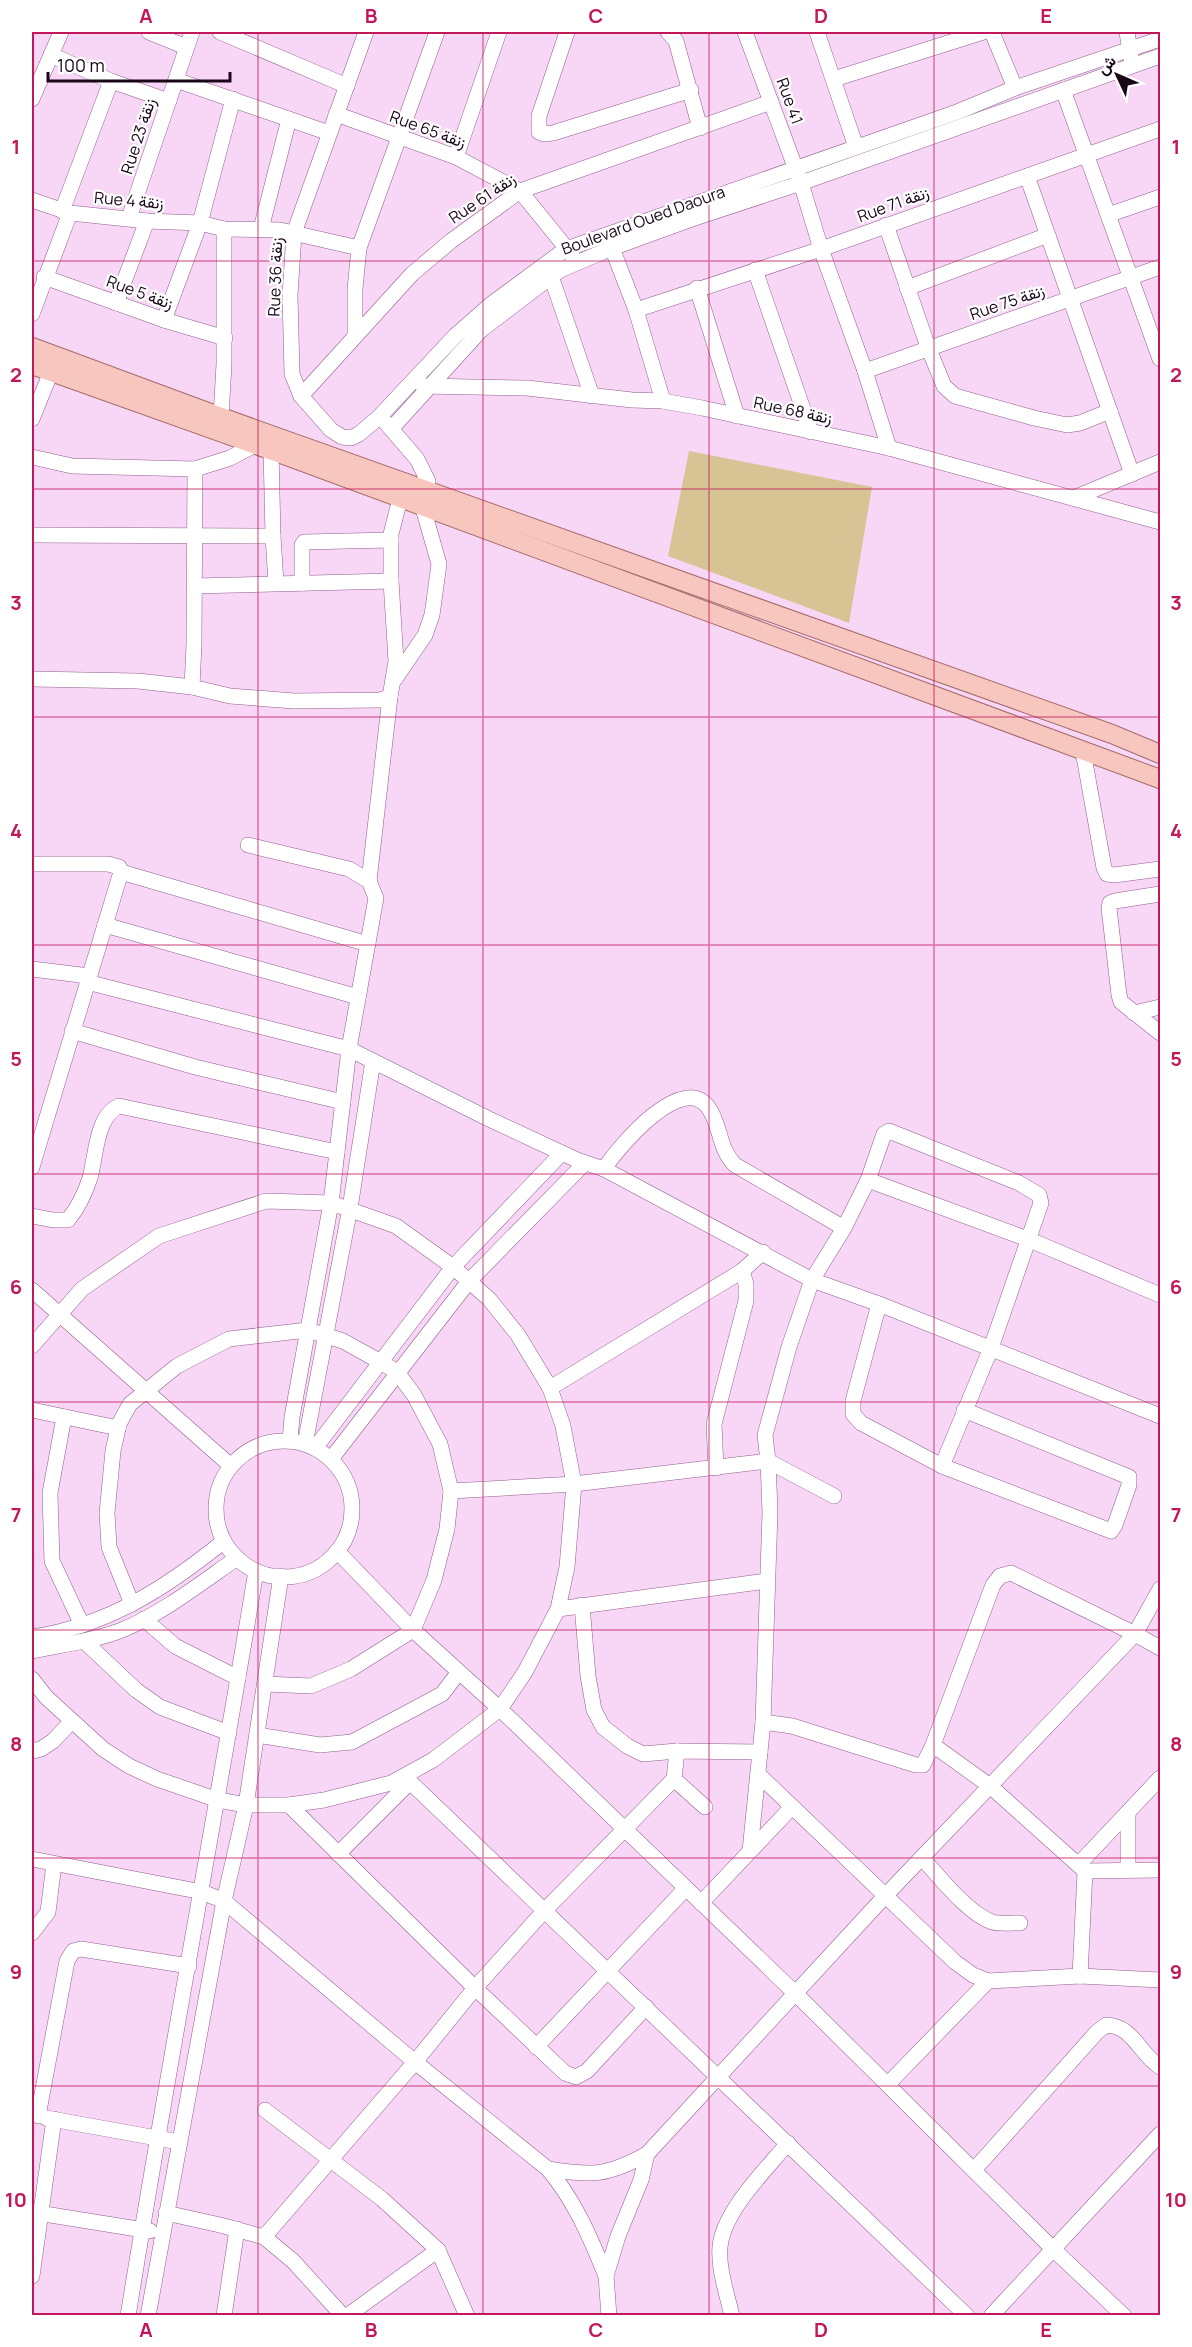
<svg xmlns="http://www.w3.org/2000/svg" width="1192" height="2347" viewBox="0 0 1192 2347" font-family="Manrope,Vazirmatn,sans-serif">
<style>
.garden{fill:#d7c494}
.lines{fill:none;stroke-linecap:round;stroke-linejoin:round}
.minor-casing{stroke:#915e8f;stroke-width:16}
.major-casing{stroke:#a56b6a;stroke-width:20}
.minor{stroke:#fff;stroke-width:15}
.major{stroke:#f7c7bf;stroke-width:18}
.grid{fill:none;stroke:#c2185b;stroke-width:1.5;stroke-opacity:0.55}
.labels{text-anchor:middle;stroke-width:4.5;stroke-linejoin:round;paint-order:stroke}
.street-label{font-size:16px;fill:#190619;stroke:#fff}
.neatline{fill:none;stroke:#c2185b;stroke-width:2}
.grid-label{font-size:20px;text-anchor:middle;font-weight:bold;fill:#c2185b}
</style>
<rect width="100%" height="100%" fill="#f8d6f6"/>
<path class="garden" d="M 689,451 L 872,487 L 849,623 L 668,556 Z"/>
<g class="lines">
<g class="minor-casing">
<g id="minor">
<path d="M 149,32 L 186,47"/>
<path d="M 220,32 L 347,86"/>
<path d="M 366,32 L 294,233 L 290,296 L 292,374 L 301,396 L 331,430 L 342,437 L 351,438 L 359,434 L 379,417 L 456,335 L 490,305 L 566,249 L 957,112 L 1015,88 L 1160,39"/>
<path d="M 567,32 L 539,116 L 539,132 L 544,134 L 553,133 L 691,90"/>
<path d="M 668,32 L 676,41 L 700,128"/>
<path d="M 745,32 L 801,183 L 821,249 L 865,371 L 889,448"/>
<path d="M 817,32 L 856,147"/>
<path d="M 992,32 L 1015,88"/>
<path d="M 1127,32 L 1131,58"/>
<path d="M 51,55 L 111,81 L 169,101"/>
<path d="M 834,79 L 983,32"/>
<path d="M 176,80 L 329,133"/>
<path d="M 1063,90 L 1160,359"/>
<path d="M 32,99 L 61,32"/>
<path d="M 336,114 L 456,157 L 520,191 L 572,255"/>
<path d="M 456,157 L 499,32"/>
<path d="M 1027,176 L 1132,474"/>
<path d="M 32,200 L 70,213 L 147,221 L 200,223 L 224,229 L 280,230 L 359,248"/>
<path d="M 62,211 L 111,81"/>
<path d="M 1108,215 L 1160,197"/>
<path d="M 129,218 L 192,32"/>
<path d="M 886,225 L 928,347 L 944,386 L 955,396 L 1034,418 L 1067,425 L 1080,423 L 1110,411"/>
<path d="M 261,229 L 289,119"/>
<path d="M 612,248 L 636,310 L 663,401"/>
<path d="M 755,270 L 811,432"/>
<path d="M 551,276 L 592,396"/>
<path d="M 44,277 L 164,320 L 225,338"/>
<path d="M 697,288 L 737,416"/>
<path d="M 907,288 L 1048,235"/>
<path d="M 116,303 L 147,221"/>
<path d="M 636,310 L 821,249 L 1160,129"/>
<path d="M 32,314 L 70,213"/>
<path d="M 164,320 L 200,223 L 233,99"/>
<path d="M 355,336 L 355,289 L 359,248 L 437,32"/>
<path d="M 865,371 L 1160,267"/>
<path d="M 423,386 L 527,388 L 632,400 L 663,401 L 702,408 L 889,448 L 1160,522"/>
<path d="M 301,396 L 412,274 L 451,241 L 520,191 L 771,102"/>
<path d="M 221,417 L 224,364 L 224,229"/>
<path d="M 32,419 L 51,372"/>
<path d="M 386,423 L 417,459 L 428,481 L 423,508 L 439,564 L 432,615 L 425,635 L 395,679"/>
<path d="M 392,428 L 481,330 L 560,270 L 612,248 L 692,219 L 801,183 L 1160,56"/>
<path d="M 271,450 L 273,536 L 276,583"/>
<path d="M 32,457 L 72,466 L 195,469 L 230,458 L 255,445"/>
<path d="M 1074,498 L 1160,462"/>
<path d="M 32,535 L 273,536"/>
<path d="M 302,583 L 302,545 L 304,542 L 391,540"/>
<path d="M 195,586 L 391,581"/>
<path d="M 32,679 L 138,681 L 192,687 L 230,696 L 294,701 L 380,700 L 390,697"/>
<path d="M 192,687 L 194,644 L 195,469"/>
<path d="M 1083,751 L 1104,868 L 1107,874 L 1114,875 L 1160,869"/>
<path d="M 248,845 L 349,869 L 369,881 L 376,898 L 349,1049 L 331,1203 L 292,1417 L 290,1441"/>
<path d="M 32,864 L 108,864 L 119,867 L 121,872 L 32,1167"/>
<path d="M 121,872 L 368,944"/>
<path d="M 369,881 L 390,697 L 396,661 L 391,581 L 391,534 L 400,499"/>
<path d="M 1160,894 L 1115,901 L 1110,903 L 1109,908 L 1119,995 L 1121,1002 L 1160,1033"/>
<path d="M 105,925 L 358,997"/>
<path d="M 32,969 L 89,976"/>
<path d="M 87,982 L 349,1049 L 489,1119 L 577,1160 L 604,1169"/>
<path d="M 1134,1013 L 1160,1007"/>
<path d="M 72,1031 L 195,1067 L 343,1102"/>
<path d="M 868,1180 L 1030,1240 L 1160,1295"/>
<path d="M 32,1216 L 53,1220 L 68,1220 C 78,1208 85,1193 90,1178 C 96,1156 96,1116 119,1106 L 337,1152"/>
<path d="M 844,1228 L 735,1165 C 719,1149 721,1128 710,1110 C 685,1068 619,1146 604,1169 L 812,1280 L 879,1304 L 1160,1416"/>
<path d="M 32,1290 L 231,1466"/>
<path d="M 879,1304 L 853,1401 L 853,1414 L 861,1423 L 942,1466 L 1111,1531 L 1115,1525 L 1129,1485 L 1129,1477 L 964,1410"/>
<path d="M 32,1346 L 82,1289 L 159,1236 L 266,1201 L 331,1203 L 396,1226 L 453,1267 L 489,1299 L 518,1335 L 550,1388 L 563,1426 L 574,1484 L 567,1567 L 558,1609 L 525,1672 L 500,1709 L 433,1760 L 391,1783 L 324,1800 L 289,1805 L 246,1805 L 218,1800 L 157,1779 L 129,1766 L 103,1749 L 46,1697 L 32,1679"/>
<path d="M 550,1388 L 742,1271 L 763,1252"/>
<path d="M 32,1410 L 118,1428"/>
<path d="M 64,1417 L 50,1493 L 52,1561 L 82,1625"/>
<circle cx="284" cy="1509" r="68"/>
<path d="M 305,1444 L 350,1208 L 373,1061"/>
<path d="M 315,1448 L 453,1267 L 562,1153"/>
<path d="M 331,1459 L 470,1280 L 585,1163"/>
<path d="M 716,1468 L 714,1424 L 746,1301 L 746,1284 L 742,1271"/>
<path d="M 451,1491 L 574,1484 L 768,1461 L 834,1496"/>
<path d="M 337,1551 L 413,1630 L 500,1709 L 796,1994 L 1053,2249 L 1124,2316"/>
<path d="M 132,1604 L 109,1547 L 107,1513 L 113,1451 L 119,1424 L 130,1404 L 177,1366 L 229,1339 L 308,1330 L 343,1341 L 379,1361 L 397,1372 L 414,1395 L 440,1444 L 451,1491 L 447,1529 L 434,1580 L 413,1630 L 351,1669 L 311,1686 L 265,1684"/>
<path d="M 582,1605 L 588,1676 L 594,1710 L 603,1727 L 627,1746 L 643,1754 L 677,1751 L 760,1752"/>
<path d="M 558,1609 L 767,1581"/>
<path d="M 144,1619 L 175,1646 L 238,1678"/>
<path d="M 32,1637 C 107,1626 166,1588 224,1541"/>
<path d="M 84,1641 L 136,1690 L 160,1707 L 229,1733"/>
<path d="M 32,1651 C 61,1645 94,1641 122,1630 C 163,1613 201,1583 237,1558"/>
<path d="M 763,1722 L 792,1726 L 916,1765 L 923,1765 L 933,1745 L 990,1786 L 1085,1871 L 1080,1976"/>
<path d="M 257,1735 L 320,1745 L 352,1742 L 442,1694 L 459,1672"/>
<path d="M 933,1745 L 993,1585 L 1000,1576 L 1011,1573 L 1135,1634 L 1160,1648"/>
<path d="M 32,1749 L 33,1751 L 41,1749 L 53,1741 L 71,1722"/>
<path d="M 677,1751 L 674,1779 L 705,1807"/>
<path d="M 758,1774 L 955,1962 L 973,1975 L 988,1981 L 1080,1976 L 1160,1980"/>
<path d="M 405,1777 L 967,2316"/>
<path d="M 289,1805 L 475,1988 L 565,2073 L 576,2077 L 587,2071 L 646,2007"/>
<path d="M 750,1851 L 763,1722 L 770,1512 L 768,1461 L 765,1435 L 789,1347 L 812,1280 L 844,1228 L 868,1180 L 884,1134 L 889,1131 L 1019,1183 L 1039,1195 L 1041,1203 L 991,1348 L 942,1466"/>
<path d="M 338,1854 L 410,1782"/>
<path d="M 922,1858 C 940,1877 967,1913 992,1922 C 1000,1924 1012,1923 1020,1923"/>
<path d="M 32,1859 L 202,1892 L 224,1901 L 415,2062 L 548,2169 C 575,2201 590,2237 606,2276"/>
<path d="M 1079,1864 L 1160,1778"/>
<path d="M 1128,1869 L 1128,1813"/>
<path d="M 1085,1871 L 1160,1870"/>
<path d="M 701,1903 L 792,1807"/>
<path d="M 32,1933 L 48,1912 L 54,1864"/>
<path d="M 536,2047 L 686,1888"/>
<path d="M 888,2084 L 988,1981"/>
<path d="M 265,2110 L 382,2199 L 438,2250 L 467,2316"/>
<path d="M 38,2116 L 67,1961 L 73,1951 L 81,1949 L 189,1966"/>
<path d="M 46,2118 L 179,2142"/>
<path d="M 548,2169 C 592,2176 607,2176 647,2154 L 886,1895 L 1135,1634 L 1160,1589"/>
<path d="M 974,2170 L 1097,2032 L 1106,2025 C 1134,2026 1139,2054 1160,2067"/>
<path d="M 32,2212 L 150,2231"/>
<path d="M 166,2213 L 220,2225 L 264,2237 L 293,2261 L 343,2316"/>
<path d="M 264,2237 L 415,2062 L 475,1988 L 544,1911 L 674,1779"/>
<path d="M 32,2276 L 54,2119"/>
<path d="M 128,2316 C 168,2067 215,1819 256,1571"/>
<path d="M 148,2316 L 224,1901 L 246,1805 L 281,1576"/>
<path d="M 224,2316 L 237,2229"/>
<path d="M 347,2316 L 438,2250"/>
<path d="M 609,2316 L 606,2276 L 618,2236 L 641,2180 L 647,2154"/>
<path d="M 732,2316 C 727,2294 718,2268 720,2247 C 723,2211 766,2170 788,2143"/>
<path d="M 991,2316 L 1160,2134"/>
</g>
</g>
<g class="major-casing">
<g id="major">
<path d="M 32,347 L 221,417 L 1112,734 L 1160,754"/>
<path d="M 32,365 L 284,455 L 1160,779"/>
</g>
</g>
<use href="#minor" class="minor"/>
<use href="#major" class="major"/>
</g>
<path class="grid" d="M 258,32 L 258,2316M 483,32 L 483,2316M 709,32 L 709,2316M 934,32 L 934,2316M 32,261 L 1160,261M 32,489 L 1160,489M 32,717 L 1160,717M 32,945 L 1160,945M 32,1174 L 1160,1174M 32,1402 L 1160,1402M 32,1630 L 1160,1630M 32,1858 L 1160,1858M 32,2086 L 1160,2086"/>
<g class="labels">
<g class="street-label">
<text transform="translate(790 101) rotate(70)" y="6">Rue 41</text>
<text transform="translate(428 129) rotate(20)" y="6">Rue 65 زنقة</text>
<text transform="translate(138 136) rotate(-72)" y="6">Rue 23 زنقة</text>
<text transform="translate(482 198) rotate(-34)" y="6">Rue 61 زنقة</text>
<text transform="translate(129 200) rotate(5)" y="6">Rue 4 زنقة</text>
<text transform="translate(893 204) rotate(-20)" y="6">Rue 71 زنقة</text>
<text transform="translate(643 220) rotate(-20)" y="6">Boulevard Oued Daoura</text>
<text transform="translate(275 277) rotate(-88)" y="6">Rue 36 زنقة</text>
<text transform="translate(140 292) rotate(20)" y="6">Rue 5 زنقة</text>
<text transform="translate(1007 302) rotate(-19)" y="6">Rue 75 زنقة</text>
<text transform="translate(793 410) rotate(12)" y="6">Rue 68 زنقة</text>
</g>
</g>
<rect width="1192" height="2347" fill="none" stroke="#ffffff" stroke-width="66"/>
<g transform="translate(1117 75) rotate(314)" stroke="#ffffff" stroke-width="4.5" paint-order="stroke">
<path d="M0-4.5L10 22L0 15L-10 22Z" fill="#190619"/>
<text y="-9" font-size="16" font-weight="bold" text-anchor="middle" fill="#190619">ش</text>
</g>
<path d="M48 72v9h182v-9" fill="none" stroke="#190619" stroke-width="3"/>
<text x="57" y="72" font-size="18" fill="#190619" stroke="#ffffff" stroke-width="4.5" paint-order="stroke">100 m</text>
<rect x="33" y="33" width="1126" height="2281" class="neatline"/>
<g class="grid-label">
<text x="146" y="23">A</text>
<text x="371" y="23">B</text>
<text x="596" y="23">C</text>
<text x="821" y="23">D</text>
<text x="1046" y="23">E</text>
<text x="16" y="154">1</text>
<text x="1176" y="154">1</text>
<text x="16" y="382">2</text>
<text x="1176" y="382">2</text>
<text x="16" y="610">3</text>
<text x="1176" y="610">3</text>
<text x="16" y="838">4</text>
<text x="1176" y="838">4</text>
<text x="16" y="1066">5</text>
<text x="1176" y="1066">5</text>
<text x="16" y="1294">6</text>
<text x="1176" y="1294">6</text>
<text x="16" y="1522">7</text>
<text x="1176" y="1522">7</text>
<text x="16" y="1751">8</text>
<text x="1176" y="1751">8</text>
<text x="16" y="1979">9</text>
<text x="1176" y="1979">9</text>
<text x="16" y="2207">10</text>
<text x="1176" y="2207">10</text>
<text x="146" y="2337">A</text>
<text x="371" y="2337">B</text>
<text x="596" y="2337">C</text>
<text x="821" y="2337">D</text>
<text x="1046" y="2337">E</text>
</g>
</svg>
